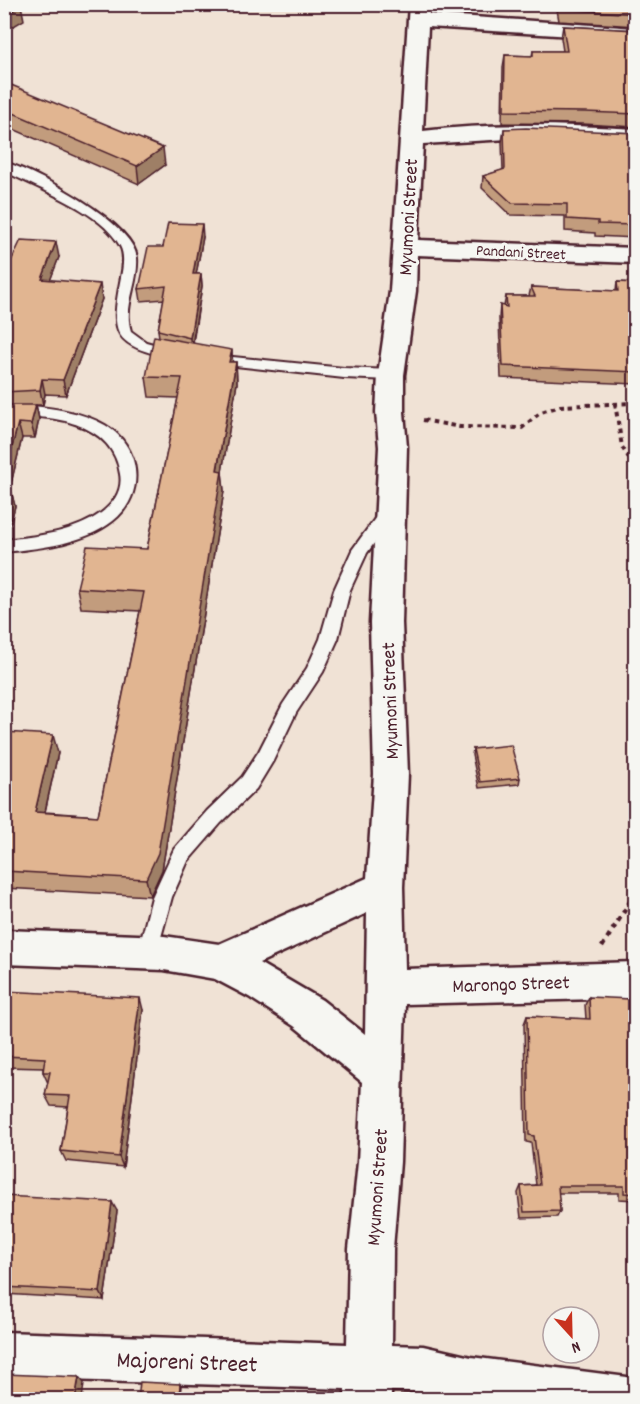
<svg xmlns="http://www.w3.org/2000/svg" width="640" height="1404" viewBox="0 0 640 1404" font-family="Dekko,sans-serif">
<style>
.lines{fill:none;stroke-linecap:round;stroke-linejoin:round}
.service-casing{stroke:#4a1f2b;stroke-width:4}
.minor-casing{stroke:#4a1f2b;stroke-width:5}
.path-far1{stroke:#4a1f2b;stroke-width:4;stroke-dasharray:4.5 4.5;stroke-linecap:butt}
.path{stroke:#4a1f2b;stroke-width:4.5;stroke-dasharray:5 5;stroke-linecap:butt}
.service{fill:#f6f6f2;fill-rule:evenodd}
.minor{fill:#f6f6f2;fill-rule:evenodd}
.wall{fill:#c29c7d;stroke:#4a1f2b;stroke-width:1.5}
.shaded-wall{fill:#9e7f66;stroke:#4a1f2b;stroke-width:1.5}
.building{fill:#e1b591;stroke:#4a1f2b;stroke-width:1.5}
.labels{text-anchor:middle;stroke-width:6;stroke-linejoin:round;paint-order:stroke}
.far-street-label{font-size:16px;fill:#4a1f2b;stroke:#f6f6f2}
.street-label{font-size:20px;fill:#4a1f2b;stroke:#f6f6f2}
.near-street-label{font-size:24px;fill:#4a1f2b;stroke:#f6f6f2}
</style>
<rect width="100%" height="100%" fill="#f0e2d5"/>
<filter id="ink" filterUnits="userSpaceOnUse"><feTurbulence type="fractalNoise" baseFrequency=".0167" numOctaves="2"/><feDisplacementMap in="SourceGraphic" scale="12" xChannelSelector="R" yChannelSelector="G"/><feConvolveMatrix kernelMatrix="1 2 1 2 8 2 1 2 1" color-interpolation-filters="sRGB"/></filter>
<g filter="url(#ink)">
<g class="lines">
<g class="service-casing">
<g id="service">
<path d="M 4,162 C 36,171 134,223 137,258 C 139,283 123,306 131,331 L 146,342 L 179,351 L 181,354 L 179,357 L 174,359 C 114,345 109,337 121,277 C 123,267 125,255 120,246 C 101,211 39,189 4,171 Z"/>
<path d="M 213,355 L 344,368 L 391,370 L 398,375 L 391,380 L 344,378 L 208,363 L 206,360 L 208,357 Z"/>
<path d="M 30,406 C 55,408 82,412 105,425 C 141,446 147,494 113,521 C 84,544 41,548 4,552 L 4,540 C 37,536 74,533 101,513 C 114,503 123,490 120,474 C 113,421 48,413 4,418 L 4,408 Z"/>
<path d="M 390,504 L 396,506 L 398,510 L 367,553 L 350,590 L 338,639 L 323,672 L 296,713 L 273,761 L 256,789 L 221,823 L 188,861 L 172,897 L 155,959 L 148,961 L 141,959 L 138,952 L 152,897 L 174,849 L 207,811 L 242,777 L 259,751 L 283,704 L 307,668 L 320,639 L 334,590 L 352,550 L 384,506 Z"/>
</g>
</g>
<g class="minor-casing">
<path id="minor" d="M 409,4 L 429,4 L 429,14 L 636,28 L 636,40 L 428,27 L 423,131 C 494,122 565,125 636,129 L 636,143 L 524,138 L 423,144 L 418,240 L 636,248 L 636,263 L 417,255 L 416,291 L 404,375 L 404,412 L 407,447 L 402,623 L 408,774 L 403,887 L 405,969 L 636,962 L 636,998 L 405,1004 L 400,1162 L 393,1249 L 392,1345 L 423,1346 L 471,1357 L 627,1377 L 636,1381 L 636,1400 L 457,1400 L 423,1392 L 391,1391 L 391,1400 L 345,1400 L 345,1389 L 4,1378 L 4,1332 L 347,1344 L 349,1249 L 358,1162 L 362,1082 L 294,1026 L 249,997 L 215,979 L 164,970 L 4,964 L 4,930 L 164,936 L 219,944 L 367,878 L 374,774 L 370,623 L 379,447 L 376,412 L 378,375 L 390,291 ZM 367,913 L 365,1034 L 322,1000 L 259,963 Z"/>
</g>
<g class="path-far1">
<path d="M 615,403 L 622,447 L 636,469"/>
<path d="M 423,420 L 460,427 L 522,428 L 541,412 L 560,406 L 636,403"/>
</g>
<path class="path" d="M 602,947 L 636,892"/>
<use href="#service" class="service"/>
<use href="#minor" class="minor"/>
</g>
<g class="wall">
<path d="M 556,4 L 636,4 L 636,26 L 559,21 Z"/>
<path d="M 563,26 L 636,30 L 636,127 L 583,124 L 502,123 L 503,67 L 505,55 L 532,56 L 533,51 L 563,51 L 561,38 Z"/>
<path d="M 4,82 L 165,165 L 139,184 L 4,125 Z"/>
<path d="M 504,129 L 636,133 L 636,238 L 595,236 L 595,233 L 565,231 L 565,216 L 510,215 L 482,188 L 483,176 L 503,170 L 502,142 Z"/>
<path d="M 203,237 L 196,274 L 201,274 L 202,286 L 193,343 L 232,362 L 236,362 L 237,383 L 222,472 L 224,491 L 162,870 L 150,896 L 4,888 L 4,732 L 58,753 L 45,812 L 98,816 L 140,611 L 81,608 L 77,588 L 147,549 L 178,398 L 149,397 L 146,377 L 159,337 L 158,330 L 164,299 L 141,301 L 139,289 L 163,247 Z"/>
<path d="M 59,257 L 50,280 L 102,299 L 66,395 L 45,394 L 43,405 L 36,405 L 39,419 L 35,438 L 22,438 L 9,491 L 11,491 L 15,506 L 7,536 L 4,536 L 4,276 Z"/>
<path d="M 617,282 L 636,283 L 636,384 L 501,378 L 499,318 L 500,305 L 504,306 L 506,296 L 529,296 L 531,287 L 616,291 Z"/>
<path d="M 473,749 L 520,778 L 519,784 L 479,788 L 472,755 Z"/>
<path d="M 4,991 L 143,1010 L 123,1167 L 66,1161 L 61,1151 L 68,1107 L 51,1106 L 45,1095 L 48,1083 L 43,1072 L 43,1068 L 4,1067 Z"/>
<path d="M 589,997 L 636,1068 L 636,1200 L 619,1199 L 619,1193 L 558,1193 L 560,1211 L 557,1217 L 521,1218 L 518,1193 L 521,1186 L 536,1185 L 531,1143 L 526,1142 L 524,1024 L 527,1016 L 586,1019 L 585,1005 Z"/>
<path d="M 4,1196 L 117,1211 L 104,1300 L 4,1294 Z"/>
</g>
<g class="shaded-wall">
<path d="M 21,5 L 24,20 L 4,32 L 4,16 Z"/>
<path d="M 163,148 L 165,165 L 139,184 L 137,166 Z"/>
<path d="M 202,224 L 203,237 L 194,286 L 193,274 Z"/>
<path d="M 56,242 L 59,257 L 45,294 L 42,279 Z"/>
<path d="M 201,274 L 202,286 L 191,351 L 190,338 Z"/>
<path d="M 100,284 L 102,299 L 66,395 L 63,380 Z"/>
<path d="M 232,350 L 233,371 L 229,362 Z"/>
<path d="M 236,362 L 237,383 L 222,472 L 224,491 L 162,870 L 150,896 L 146,879 Z"/>
<path d="M 42,379 L 45,394 L 43,405 L 40,390 Z"/>
<path d="M 36,405 L 39,419 L 35,438 L 31,424 Z"/>
<path d="M 18,423 L 22,438 L 8,496 L 11,491 L 15,506 L 7,536 L 4,526 L 4,479 Z"/>
<path d="M 53,735 L 58,753 L 41,829 L 35,812 Z"/>
<path d="M 140,998 L 143,1010 L 123,1167 L 119,1157 Z"/>
<path d="M 112,1202 L 117,1211 L 104,1300 L 100,1292 Z"/>
<path d="M 79,1377 L 84,1383 L 82,1400 L 75,1400 Z"/>
<path d="M 180,1384 L 181,1386 L 180,1400 L 179,1400 Z"/>
</g>
<g class="building">
<path d="M 4,4 L 19,4 L 21,5 L 4,16 Z"/>
<path d="M 560,4 L 636,4 L 636,14 L 561,9 Z"/>
<path d="M 563,26 L 636,30 L 636,114 L 585,112 L 504,111 L 505,55 L 533,56 L 533,51 L 567,51 Z"/>
<path d="M 4,82 L 163,148 L 137,166 L 4,109 Z"/>
<path d="M 526,128 L 636,133 L 636,225 L 598,224 L 598,221 L 567,219 L 567,204 L 512,203 L 483,176 L 505,169 L 504,129 Z"/>
<path d="M 168,223 L 202,224 L 193,274 L 201,274 L 190,338 L 158,330 L 166,286 L 139,289 L 148,247 L 163,247 Z"/>
<path d="M 21,240 L 56,242 L 42,279 L 100,284 L 63,380 L 42,379 L 40,390 L 4,392 L 4,276 Z"/>
<path d="M 617,282 L 636,283 L 636,372 L 503,366 L 500,305 L 507,307 L 506,296 L 535,296 L 531,287 L 618,291 Z"/>
<path d="M 154,336 L 232,350 L 229,362 L 236,362 L 217,470 L 222,471 L 158,853 L 146,879 L 4,871 L 4,732 L 53,735 L 35,812 L 98,816 L 144,592 L 77,588 L 87,546 L 147,549 L 182,378 L 146,377 Z"/>
<path d="M 4,405 L 36,405 L 31,424 L 18,423 L 4,479 Z"/>
<path d="M 4,487 L 6,487 L 5,491 L 11,491 L 4,516 Z"/>
<path d="M 511,745 L 520,778 L 480,782 L 473,749 Z"/>
<path d="M 4,991 L 140,998 L 119,1157 L 61,1151 L 70,1096 L 45,1095 L 50,1072 L 43,1072 L 45,1058 L 4,1056 Z"/>
<path d="M 589,997 L 630,999 L 636,1068 L 636,1194 L 624,1193 L 624,1186 L 558,1186 L 560,1211 L 524,1212 L 521,1186 L 540,1185 L 534,1136 L 529,1135 L 527,1016 L 590,1019 Z"/>
<path d="M 4,1196 L 112,1202 L 100,1292 L 4,1287 Z"/>
<path d="M 4,1374 L 79,1377 L 75,1400 L 4,1400 Z"/>
<path d="M 140,1382 L 180,1384 L 179,1400 L 138,1400 Z"/>
</g>
</g>
<g class="labels">
<g class="far-street-label">
<text transform="translate(521 251) rotate(3)" y="6">Pandani Street</text>
</g>
<g class="street-label">
<text transform="translate(407 217) rotate(-87)" y="7">Myumoni Street</text>
<text transform="translate(389 701) rotate(-92)" y="7">Myumoni Street</text>
<text transform="translate(511 983) rotate(-2)" y="7">Marongo Street</text>
<text transform="translate(376 1187) rotate(-86)" y="7">Myumoni Street</text>
</g>
<g class="near-street-label">
<text transform="translate(187 1361) rotate(2)" y="8">Majoreni Street</text>
</g>
</g>
<rect width="640" height="1404" fill="none" stroke="#f6f6f2" stroke-width="24"/>
<rect x="12" y="12" width="616" height="1380" fill="none" stroke="#4a1f2b" stroke-width="2" filter="url(#ink)"/>
<g transform="translate(571 1335) rotate(158)"><circle r="28" fill="#f6f6f2" stroke="#b1a0a2" stroke-width="1.5"/>
<path d="M0-4.5L10 22L0 15L-10 22Z" fill="#c8321e"/>
<text y="-9" font-size="16" font-weight="bold" text-anchor="middle" fill="#4a1f2b">N</text>
</g>
</svg>
